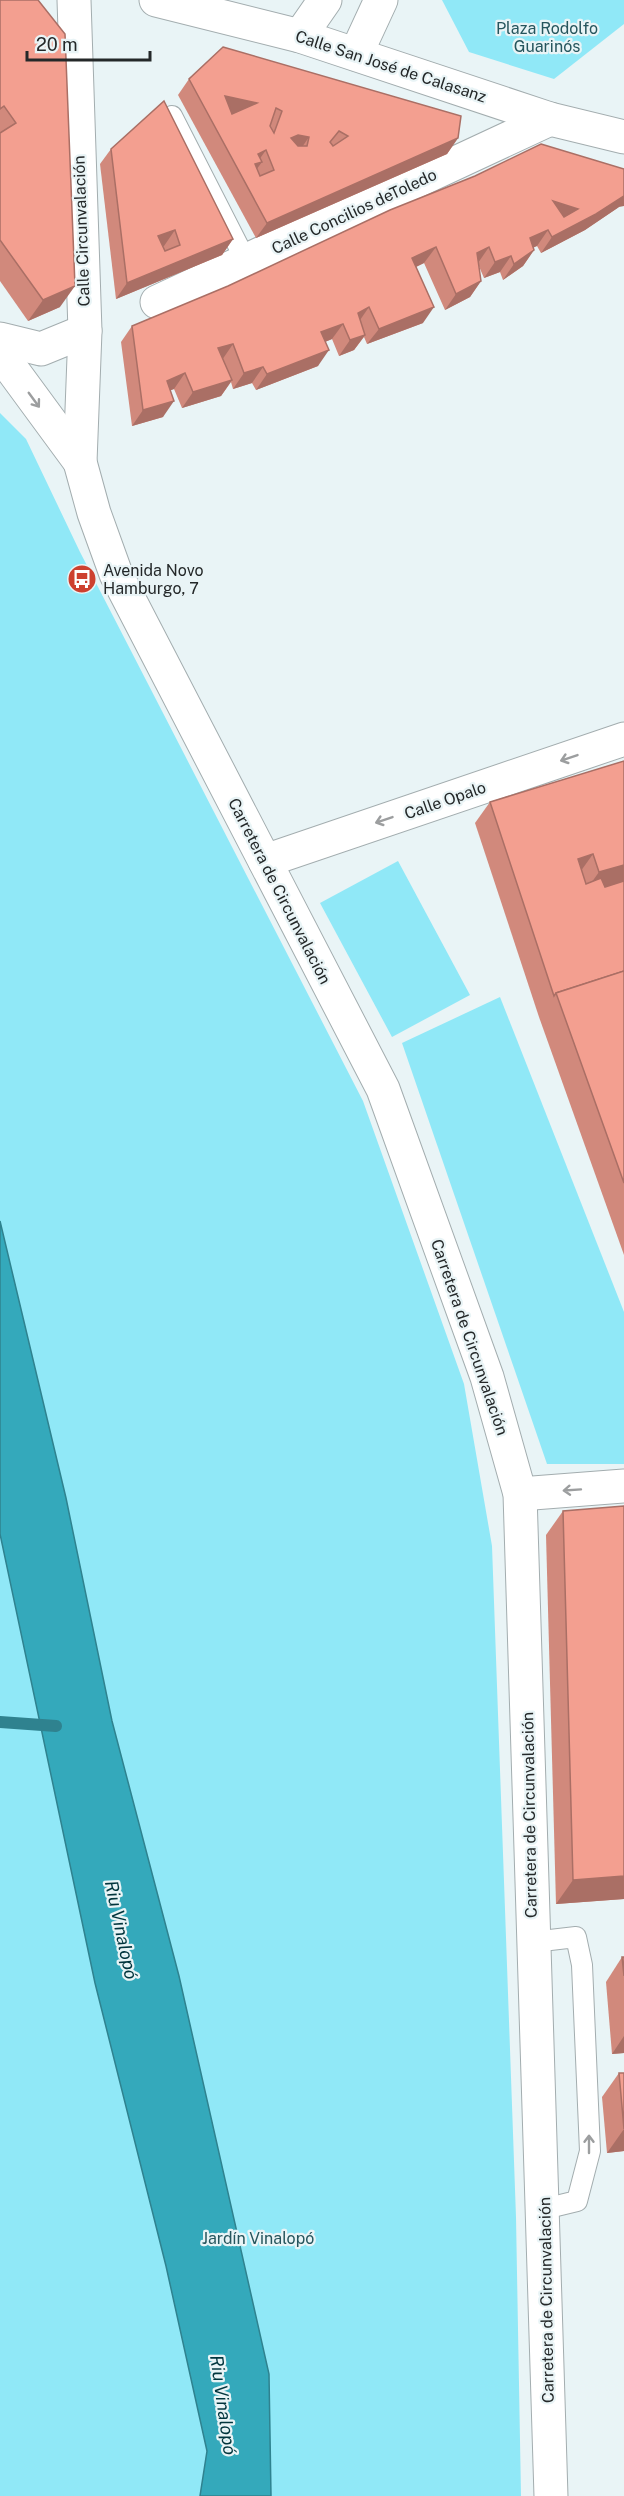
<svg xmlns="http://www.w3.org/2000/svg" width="624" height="2496" viewBox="0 0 624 2496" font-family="'Public Sans',sans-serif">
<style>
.green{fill:#90e8f7}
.water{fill:#34a9bb;stroke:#2f828f;stroke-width:1.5}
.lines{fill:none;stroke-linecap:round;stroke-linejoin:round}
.stream{stroke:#2f828f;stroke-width:12}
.lane-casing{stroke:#a3adaf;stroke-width:22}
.street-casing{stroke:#a3adaf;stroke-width:35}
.secondary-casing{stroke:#a3adaf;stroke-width:35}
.lane{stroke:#fff;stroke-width:20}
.street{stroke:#fff;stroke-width:33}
.secondary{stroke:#fff;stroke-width:33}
.wall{fill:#d1897c}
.shaded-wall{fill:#aa6f65}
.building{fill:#f39f90;stroke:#aa6f65;stroke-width:1.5;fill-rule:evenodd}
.oneway{stroke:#9c9e9f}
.labels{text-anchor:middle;stroke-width:4.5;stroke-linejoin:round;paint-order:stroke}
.park-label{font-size:16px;fill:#25555d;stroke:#e9f4f6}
.street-label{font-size:16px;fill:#242829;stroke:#e9f4f6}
.poi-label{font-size:16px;fill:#242829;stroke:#e9f4f6;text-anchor:start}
.water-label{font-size:18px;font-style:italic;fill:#00353d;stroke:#e9f4f6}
</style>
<rect width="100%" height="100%" fill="#e9f4f6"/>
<g class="green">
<path d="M 442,0 L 624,0 L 624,24 L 554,79 L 469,52 Z"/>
<path d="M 0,413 L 26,439 L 80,552 L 363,1101 L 464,1384 L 492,1546 L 516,2217 L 521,2496 L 0,2496 Z"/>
<path d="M 398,861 L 470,995 L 392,1037 L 320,903 Z"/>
<path d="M 500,997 L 624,1312 L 624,1464 L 547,1464 L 402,1043 Z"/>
</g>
<path class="water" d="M 0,1221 L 66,1498 L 112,1721 L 179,1976 L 269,2374 L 271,2496 L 200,2496 L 207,2451 L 166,2266 L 95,1983 L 0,1534 Z"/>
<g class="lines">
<path class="stream" d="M 0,1722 L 56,1726"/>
<g class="lane-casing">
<g id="lane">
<path d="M 172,116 L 246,261"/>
<path d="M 533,1942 L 576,1937 L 582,1965 L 590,2151 L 577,2201 L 544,2209"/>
</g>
</g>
<g class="street-casing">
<g id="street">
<path d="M 300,36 L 325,0"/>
<path d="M 356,54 L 381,0"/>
<path d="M 157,302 L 550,119"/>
<path d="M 0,339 L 41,349 L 85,331"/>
<path d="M 0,353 L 80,462"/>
<path d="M 265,861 L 624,739"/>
<path d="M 520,1494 L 624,1486"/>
</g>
</g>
<g class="secondary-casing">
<g id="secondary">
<path d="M 74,0 L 85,331 L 80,462 L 94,513 L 116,574 L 383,1089 L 487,1377 L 520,1494 L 551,2496"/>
<path d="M 156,0 L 300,36 L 550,119 L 624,137"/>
</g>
</g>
<use href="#lane" class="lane"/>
<use href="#street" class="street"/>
<use href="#secondary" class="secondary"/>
</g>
<g class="wall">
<path d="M 0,0 L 60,307 L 28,321 L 0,281 Z"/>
<path d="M 189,79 L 458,138 L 447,154 L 256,238 L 178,95 Z"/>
<path d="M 111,149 L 233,239 L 222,255 L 116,299 L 100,164 Z"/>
<path d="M 619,207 L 585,230 L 541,253 L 537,246 L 533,247 L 534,250 L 523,266 L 503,280 L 500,272 L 484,278 L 478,264 L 481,281 L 470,297 L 445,310 L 424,263 L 416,267 L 423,323 L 367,344 L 364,337 L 354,350 L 339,356 L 332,339 L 325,342 L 318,366 L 256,390 L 252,383 L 233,389 L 231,382 L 221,396 L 182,408 L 174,389 L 170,390 L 163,417 L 132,426 L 121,342 L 132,326 L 228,286 Z"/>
<path d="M 624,761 L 624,1255 L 539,1017 L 475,823 L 490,802 Z"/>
<path d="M 624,1506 L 624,1899 L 556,1904 L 546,1535 L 563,1511 Z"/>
<path d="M 622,1957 L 624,1957 L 624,2053 L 612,2054 L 606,1982 Z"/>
<path d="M 619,2073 L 624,2073 L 624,2151 L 607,2153 L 602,2097 Z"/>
</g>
<g class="shaded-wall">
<path d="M 225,96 L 257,103 L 246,119 L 214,112 Z"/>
<path d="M 298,135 L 309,137 L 298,153 L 291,138 Z"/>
<path d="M 458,138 L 447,154 L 256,238 L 267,223 Z"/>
<path d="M 266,150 L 256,164 L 262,162 L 250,178 L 258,154 Z"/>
<path d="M 624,196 L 624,206 L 619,207 L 585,230 L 541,253 L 552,237 Z"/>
<path d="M 553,201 L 578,209 L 567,224 Z"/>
<path d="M 175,230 L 164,246 L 147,252 L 158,236 Z"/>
<path d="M 548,230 L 537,246 L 519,254 L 530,238 Z"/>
<path d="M 233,239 L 222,255 L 116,299 L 127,283 Z"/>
<path d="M 436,247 L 424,263 L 401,274 L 412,258 Z"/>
<path d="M 489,247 L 478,263 L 477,253 Z"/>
<path d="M 534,250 L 523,266 L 503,280 L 514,264 Z"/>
<path d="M 511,256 L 500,272 L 484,278 L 495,262 Z"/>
<path d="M 481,281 L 470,297 L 445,310 L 456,294 Z"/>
<path d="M 75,286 L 60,307 L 28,321 L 43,300 Z"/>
<path d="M 369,307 L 358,323 L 358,313 Z"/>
<path d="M 434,307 L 423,323 L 367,344 L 379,329 Z"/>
<path d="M 343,324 L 332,339 L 310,348 L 321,332 Z"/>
<path d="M 365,335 L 354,350 L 339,356 L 350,340 Z"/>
<path d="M 233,344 L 222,360 L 218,348 Z"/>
<path d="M 329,350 L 318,366 L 256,390 L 267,374 Z"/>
<path d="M 263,367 L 252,383 L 233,389 L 244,373 Z"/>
<path d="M 185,373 L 174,389 L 156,396 L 167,381 Z"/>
<path d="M 232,380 L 221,396 L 182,408 L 193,392 Z"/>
<path d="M 174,401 L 163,417 L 132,426 L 143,410 Z"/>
<path d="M 593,854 L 578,875 L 578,859 Z"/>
<path d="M 624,865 L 624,882 L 584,893 L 599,872 Z"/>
<path d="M 624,1876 L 624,1899 L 556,1904 L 573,1880 Z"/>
<path d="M 624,2036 L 624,2053 L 612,2054 Z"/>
<path d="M 624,2129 L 624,2151 L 607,2153 Z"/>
</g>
<g class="building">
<path d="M 0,0 L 38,0 L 65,34 L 75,286 L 43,300 L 0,240 L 0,133 L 16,123 L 4,106 L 0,109 Z"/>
<path d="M 223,47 L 461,116 L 458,138 L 267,223 L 189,79 ZM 225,96 L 257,103 L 232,114 ZM 276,108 L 282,111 L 274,133 L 270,126 ZM 339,131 L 348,136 L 333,146 L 330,142 ZM 298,135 L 309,137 L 307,146 L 298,146 L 291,138 ZM 266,150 L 274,170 L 260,176 L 255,164 L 262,162 L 258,154 Z"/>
<path d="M 164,101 L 233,239 L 127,283 L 111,149 ZM 175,230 L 180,245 L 165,251 L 158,236 Z"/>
<path d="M 541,144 L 624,169 L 624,196 L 596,214 L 552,237 L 548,230 L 530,238 L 534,250 L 514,264 L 511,256 L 495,262 L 489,247 L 477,253 L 481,281 L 456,294 L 436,247 L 412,258 L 434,307 L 379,329 L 369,307 L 358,313 L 365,335 L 350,340 L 343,324 L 321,332 L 329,350 L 267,374 L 263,367 L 244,373 L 233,344 L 218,348 L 232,380 L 193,392 L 185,373 L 167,381 L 174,401 L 143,410 L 132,326 L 228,286 L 390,210 L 475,176 ZM 553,201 L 578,209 L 564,217 Z"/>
<path d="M 624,761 L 624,865 L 599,872 L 593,854 L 578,859 L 586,884 L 601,878 L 605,887 L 624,881 L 624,971 L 556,993 L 554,996 L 490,802 Z"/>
<path d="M 624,971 L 624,1183 L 556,993 Z"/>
<path d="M 624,1506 L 624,1876 L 573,1880 L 563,1511 Z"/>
<path d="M 622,1957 L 624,1957 L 624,1976 Z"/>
<path d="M 619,2073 L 624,2073 L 624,2129 Z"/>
</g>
<defs><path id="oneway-shaft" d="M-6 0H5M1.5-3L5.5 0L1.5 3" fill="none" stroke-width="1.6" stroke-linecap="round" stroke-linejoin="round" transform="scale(1.5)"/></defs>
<g class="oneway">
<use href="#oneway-shaft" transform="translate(34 400) rotate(54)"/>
<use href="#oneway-shaft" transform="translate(569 758) rotate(161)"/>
<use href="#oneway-shaft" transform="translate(384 820) rotate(161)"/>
<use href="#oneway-shaft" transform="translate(572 1490) rotate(176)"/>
<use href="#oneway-shaft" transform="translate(589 2144) rotate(-90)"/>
</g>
<defs>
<g id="bus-disc" transform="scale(1.5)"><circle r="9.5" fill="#cd402f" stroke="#e9f4f6"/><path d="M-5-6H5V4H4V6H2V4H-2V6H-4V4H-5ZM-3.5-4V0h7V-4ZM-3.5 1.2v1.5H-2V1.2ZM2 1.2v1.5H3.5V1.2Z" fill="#fff"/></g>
</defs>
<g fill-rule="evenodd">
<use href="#bus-disc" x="82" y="579"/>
</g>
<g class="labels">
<g class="park-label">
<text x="547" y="34">Plaza Rodolfo<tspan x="547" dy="18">Guarinós</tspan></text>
<text x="258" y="2244">Jardín Vinalopó</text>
</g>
<g class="street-label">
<text transform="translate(391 66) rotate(18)" y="6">Calle San José de Calasanz</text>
<text transform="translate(354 211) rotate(-25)" y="6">Calle Concilios deToledo</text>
<text transform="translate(81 231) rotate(-92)" y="6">Calle Circunvalación</text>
<text transform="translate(445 800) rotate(-19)" y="6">Calle Opalo</text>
<text transform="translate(280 891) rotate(63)" y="6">Carretera de Circunvalación</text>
<text transform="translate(470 1337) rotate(71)" y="6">Carretera de Circunvalación</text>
<text transform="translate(529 1815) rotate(-91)" y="6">Carretera de Circunvalación</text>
<text transform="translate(546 2300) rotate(-91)" y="6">Carretera de Circunvalación</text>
</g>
<g class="poi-label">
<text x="103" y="576">Avenida Novo<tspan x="103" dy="18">Hamburgo, 7</tspan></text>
</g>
<g class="water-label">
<text transform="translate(121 1930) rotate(78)" y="6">Riu Vinalopó</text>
<text transform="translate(223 2405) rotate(82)" y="6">Riu Vinalopó</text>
</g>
</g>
<path d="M27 51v9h123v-9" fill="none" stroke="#242829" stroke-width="3"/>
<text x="36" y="51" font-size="18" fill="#242829" stroke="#e9f4f6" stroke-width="4.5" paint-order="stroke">20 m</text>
</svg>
